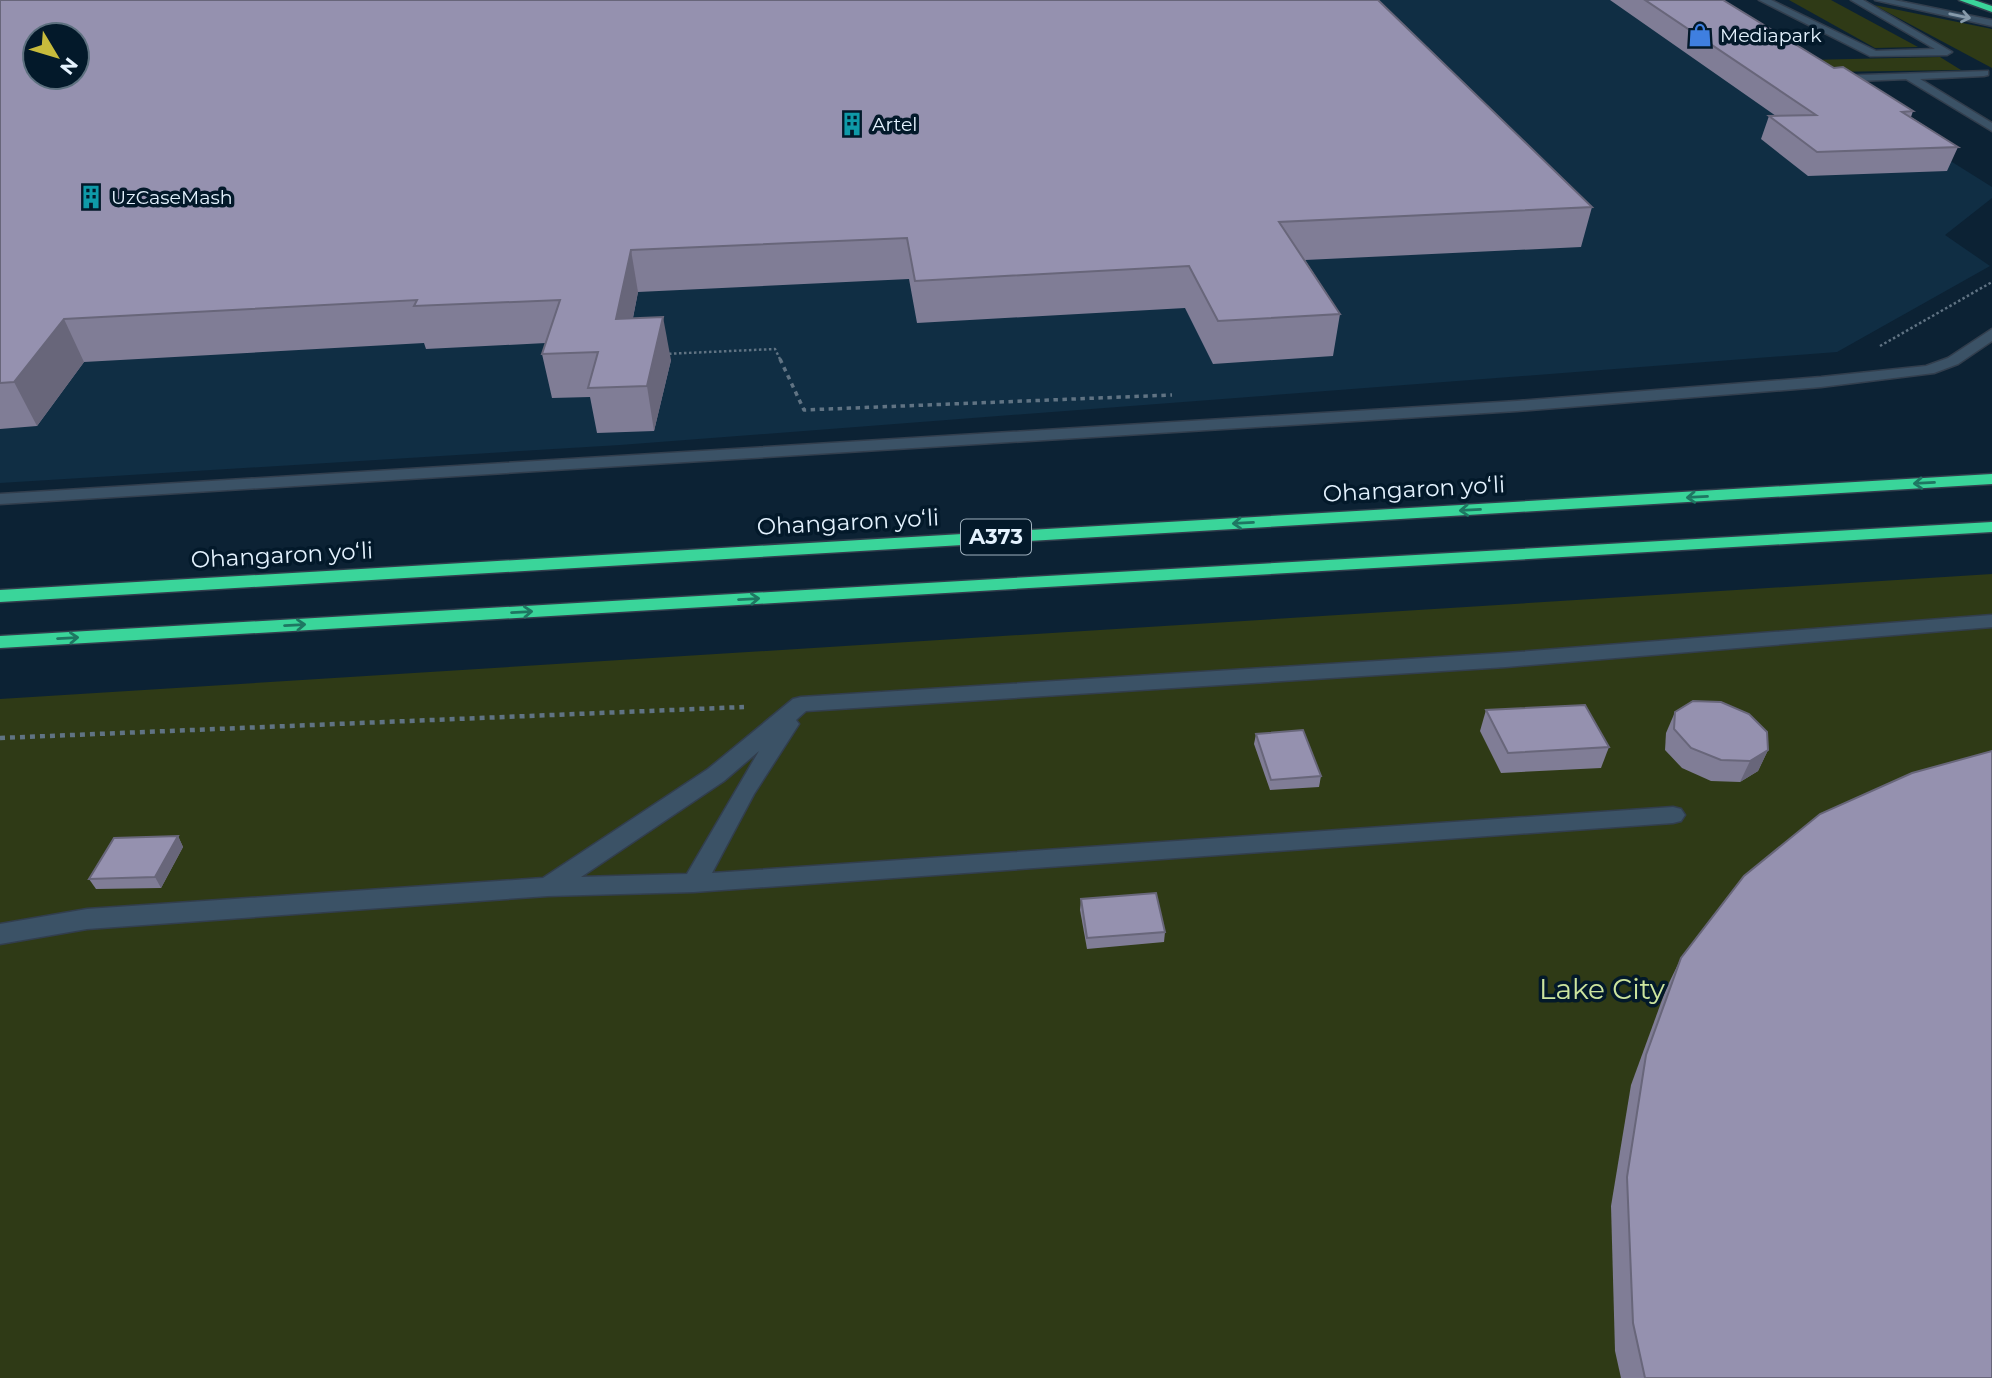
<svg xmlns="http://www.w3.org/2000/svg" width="1992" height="1378" viewBox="0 0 1992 1378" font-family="Montserrat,sans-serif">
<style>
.built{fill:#102e44;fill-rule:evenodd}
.green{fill:#2f3a16}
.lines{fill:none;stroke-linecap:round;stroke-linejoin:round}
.minor-casing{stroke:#323e4d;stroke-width:3}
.highway-casing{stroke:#323e4d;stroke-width:3}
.path-far2{stroke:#607383;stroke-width:2.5;stroke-dasharray:2.5 2.5;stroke-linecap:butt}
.path-far1{stroke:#607383;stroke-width:3.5;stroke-dasharray:4.5 4.5;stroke-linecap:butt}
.path{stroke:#607383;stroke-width:4.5;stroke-dasharray:5 5;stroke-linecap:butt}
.minor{fill:#3b5266;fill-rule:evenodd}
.highway{fill:#3ad59a;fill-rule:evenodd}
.wall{fill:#807d96}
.shaded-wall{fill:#68667a}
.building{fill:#9591af;stroke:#68667a;stroke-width:2;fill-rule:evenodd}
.oneway{stroke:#879aaa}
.oneway2{stroke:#1e7762}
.labels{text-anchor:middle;stroke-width:7;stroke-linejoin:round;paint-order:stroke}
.far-poi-label{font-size:19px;fill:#e4f2fe;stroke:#03192a;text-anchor:start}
.shield{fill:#03192a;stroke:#a0b1be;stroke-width:2}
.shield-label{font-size:21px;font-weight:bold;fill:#e4f2fe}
.street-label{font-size:23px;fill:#e4f2fe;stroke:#03192a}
.near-park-label{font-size:28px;fill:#cce49e;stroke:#03192a}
</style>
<rect width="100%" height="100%" fill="#0c2234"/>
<path class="built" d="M 0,0 L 1694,0 L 1992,187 L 1992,198 L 1945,235 L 1990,266 L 1837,352 L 620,445 L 0,483 ZM 35,35 L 77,35 L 77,77 L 35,77 Z"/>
<g class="green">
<path d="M 1789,0 L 1831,0 L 1918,47 L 1875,48 Z"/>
<path d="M 1874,5 L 1992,29 L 1992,68 Z"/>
<path d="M 1940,57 L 1961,70 L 1826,72 L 1808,60 Z"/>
<path d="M 1992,574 L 1992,1378 L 0,1378 L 0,699 Z"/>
</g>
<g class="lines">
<g class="minor-casing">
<g id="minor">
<path d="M 1759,0 L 1771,0 L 1876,51 L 1935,49 L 1851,0 L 1863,0 L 1952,52 L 1947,55 L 1870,56 Z"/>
<path d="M 1875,0 L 1894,0 L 1992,20 L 1992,26 Z"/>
<path d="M 1988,71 L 1988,75 L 1984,76 L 1920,79 L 1992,123 L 1992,131 L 1906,79 L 1833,82 L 1828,79 L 1833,76 Z"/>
<path d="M 1992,329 L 1992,341 L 1958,364 L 1934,373 L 1821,387 L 1517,411 L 0,504 L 0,494 L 1517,401 L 1821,377 L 1926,366 L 1948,358 Z"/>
<path d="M 1992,615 L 1992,627 L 1506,667 L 806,711 L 796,720 L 799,724 L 754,794 L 712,873 L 1673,807 L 1681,809 L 1685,815 L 1681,821 L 1673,823 L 694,892 L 548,896 L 87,929 L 0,944 L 0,924 L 87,909 L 543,878 L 708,769 L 793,699 L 801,697 L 1506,653 ZM 759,751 L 687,874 L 581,877 L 724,781 Z"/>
</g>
</g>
<g class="highway-casing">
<g id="highway">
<path d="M 1959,0 L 1974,0 L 1992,6 L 1992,12 Z"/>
<path d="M 1992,474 L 1992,484 L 0,602 L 0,590 Z"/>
<path d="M 1992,522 L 1992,532 L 0,648 L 0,636 Z"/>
</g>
</g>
<g class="path-far2">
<path d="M 1880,346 L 1992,282"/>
<path d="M 664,354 L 775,349 L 781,361"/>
</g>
<path class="path-far1" d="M 780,359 L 804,410 L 1172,395"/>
<path class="path" d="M 0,738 L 744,707"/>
<use href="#minor" class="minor"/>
<use href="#highway" class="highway"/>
</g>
<g class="wall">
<path d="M 0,0 L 1592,207 L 1581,247 L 1305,260 L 1340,314 L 1333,356 L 1213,364 L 1185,308 L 917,323 L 909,279 L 638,292 L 633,318 L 671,360 L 654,431 L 597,433 L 590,397 L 552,398 L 542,354 L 546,343 L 426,349 L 424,343 L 84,362 L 37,426 L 0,429 Z"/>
<path d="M 1610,0 L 1723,0 L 1834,68 L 1913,111 L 1911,117 L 1958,147 L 1947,171 L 1808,176 L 1761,139 L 1769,116 L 1776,116 Z"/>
<path d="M 1486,710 L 1609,747 L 1601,768 L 1501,773 L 1480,731 Z"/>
<path d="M 1675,712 L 1768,750 L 1758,771 L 1740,782 L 1711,781 L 1682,768 L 1665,750 L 1666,733 Z"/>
<path d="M 1256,734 L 1321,776 L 1319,787 L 1270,790 L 1254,744 Z"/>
<path d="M 178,836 L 183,847 L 161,888 L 96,889 L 89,879 Z"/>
<path d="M 1081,899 L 1165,932 L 1164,942 L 1087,949 L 1080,910 Z"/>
<path d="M 1681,958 L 1992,1378 L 1621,1378 L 1615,1351 L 1611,1206 L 1631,1085 L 1666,989 Z"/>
</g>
<g class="shaded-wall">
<path d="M 631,250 L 638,292 L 624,362 L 616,319 Z"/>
<path d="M 663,317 L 671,360 L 654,431 L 647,386 Z"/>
<path d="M 64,319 L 84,362 L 37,426 L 14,382 Z"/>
<path d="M 1768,750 L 1758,771 L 1740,782 L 1750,761 Z"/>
<path d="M 178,836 L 183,847 L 161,888 L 155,877 Z"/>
</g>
<g class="building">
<path d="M 0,0 L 1378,0 L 1592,207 L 1279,222 L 1340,314 L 1218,321 L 1189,266 L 915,281 L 907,238 L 631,250 L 616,319 L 663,317 L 647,386 L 588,388 L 598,352 L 542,354 L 560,300 L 414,306 L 417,300 L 64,319 L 14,382 L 0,383 ZM 35,35 L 77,35 L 77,77 L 35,77 Z"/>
<path d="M 1645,0 L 1723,0 L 1834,68 L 1843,67 L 1913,111 L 1902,112 L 1958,147 L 1817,152 L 1769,116 L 1816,115 Z"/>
<path d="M 1693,701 L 1721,702 L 1749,714 L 1767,732 L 1768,750 L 1750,761 L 1721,760 L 1691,748 L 1674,729 L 1675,712 Z"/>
<path d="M 1585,705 L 1609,747 L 1508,753 L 1486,710 Z"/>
<path d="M 1303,730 L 1321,776 L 1271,780 L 1256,734 Z"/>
<path d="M 1992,751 L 1992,1378 L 1645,1378 L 1633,1323 L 1627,1177 L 1646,1055 L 1681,958 L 1744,876 L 1820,814 L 1912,773 Z"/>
<path d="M 178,836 L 155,877 L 89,879 L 114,838 Z"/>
<path d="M 1156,893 L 1165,932 L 1087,938 L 1081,899 Z"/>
</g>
<defs><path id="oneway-shaft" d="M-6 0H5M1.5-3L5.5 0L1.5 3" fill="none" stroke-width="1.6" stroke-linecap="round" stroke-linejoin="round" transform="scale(1.75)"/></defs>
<use class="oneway" href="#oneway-shaft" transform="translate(1960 16) rotate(12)"/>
<g class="oneway2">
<use href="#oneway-shaft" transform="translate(1924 483) rotate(177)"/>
<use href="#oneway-shaft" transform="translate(1697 497) rotate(177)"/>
<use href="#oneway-shaft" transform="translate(1470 510) rotate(177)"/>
<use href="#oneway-shaft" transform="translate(1243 523) rotate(177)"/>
<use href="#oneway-shaft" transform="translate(749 599) rotate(-3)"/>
<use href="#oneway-shaft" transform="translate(522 612) rotate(-3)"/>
<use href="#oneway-shaft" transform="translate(295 625) rotate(-3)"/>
<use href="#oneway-shaft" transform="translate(68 638) rotate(-3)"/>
</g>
<defs>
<g id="shop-bare" transform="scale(1.89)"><path d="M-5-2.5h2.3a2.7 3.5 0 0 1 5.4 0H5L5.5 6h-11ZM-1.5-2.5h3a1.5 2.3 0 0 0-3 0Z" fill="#3f7fe0" stroke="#03192a" stroke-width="2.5" paint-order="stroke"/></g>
<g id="building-bare" transform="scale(1.89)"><path d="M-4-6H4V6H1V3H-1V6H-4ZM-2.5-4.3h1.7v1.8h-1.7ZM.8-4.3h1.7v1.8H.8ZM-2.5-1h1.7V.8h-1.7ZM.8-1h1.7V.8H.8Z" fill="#0f9aa8" stroke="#03192a" stroke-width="2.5" paint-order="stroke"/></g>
</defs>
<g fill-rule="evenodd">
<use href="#shop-bare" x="1700" y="35"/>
<use href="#building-bare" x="852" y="124"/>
<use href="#building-bare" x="91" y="197"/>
</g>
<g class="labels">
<g class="far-poi-label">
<text x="1720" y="42">Mediapark</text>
<text x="872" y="131">Artel</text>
<text x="111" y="204">UzCaseMash</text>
</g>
<rect class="shield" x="961" y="519.5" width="70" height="35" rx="5"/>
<g class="shield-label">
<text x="996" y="544">A373</text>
</g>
<g class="street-label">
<text transform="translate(1414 489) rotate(-3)" y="8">Ohangaron yoʻli</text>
<text transform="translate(848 522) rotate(-3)" y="8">Ohangaron yoʻli</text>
<text transform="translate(282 555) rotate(-3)" y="8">Ohangaron yoʻli</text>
</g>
<g class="near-park-label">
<text x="1602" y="999">Lake City</text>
</g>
</g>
<g transform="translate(56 56) rotate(128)"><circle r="33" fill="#03192a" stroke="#5d707f" stroke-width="2"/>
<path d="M0-5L12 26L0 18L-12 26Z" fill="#c7bb3c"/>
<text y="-10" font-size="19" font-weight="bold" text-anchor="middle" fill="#e4f2fe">N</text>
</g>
</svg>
